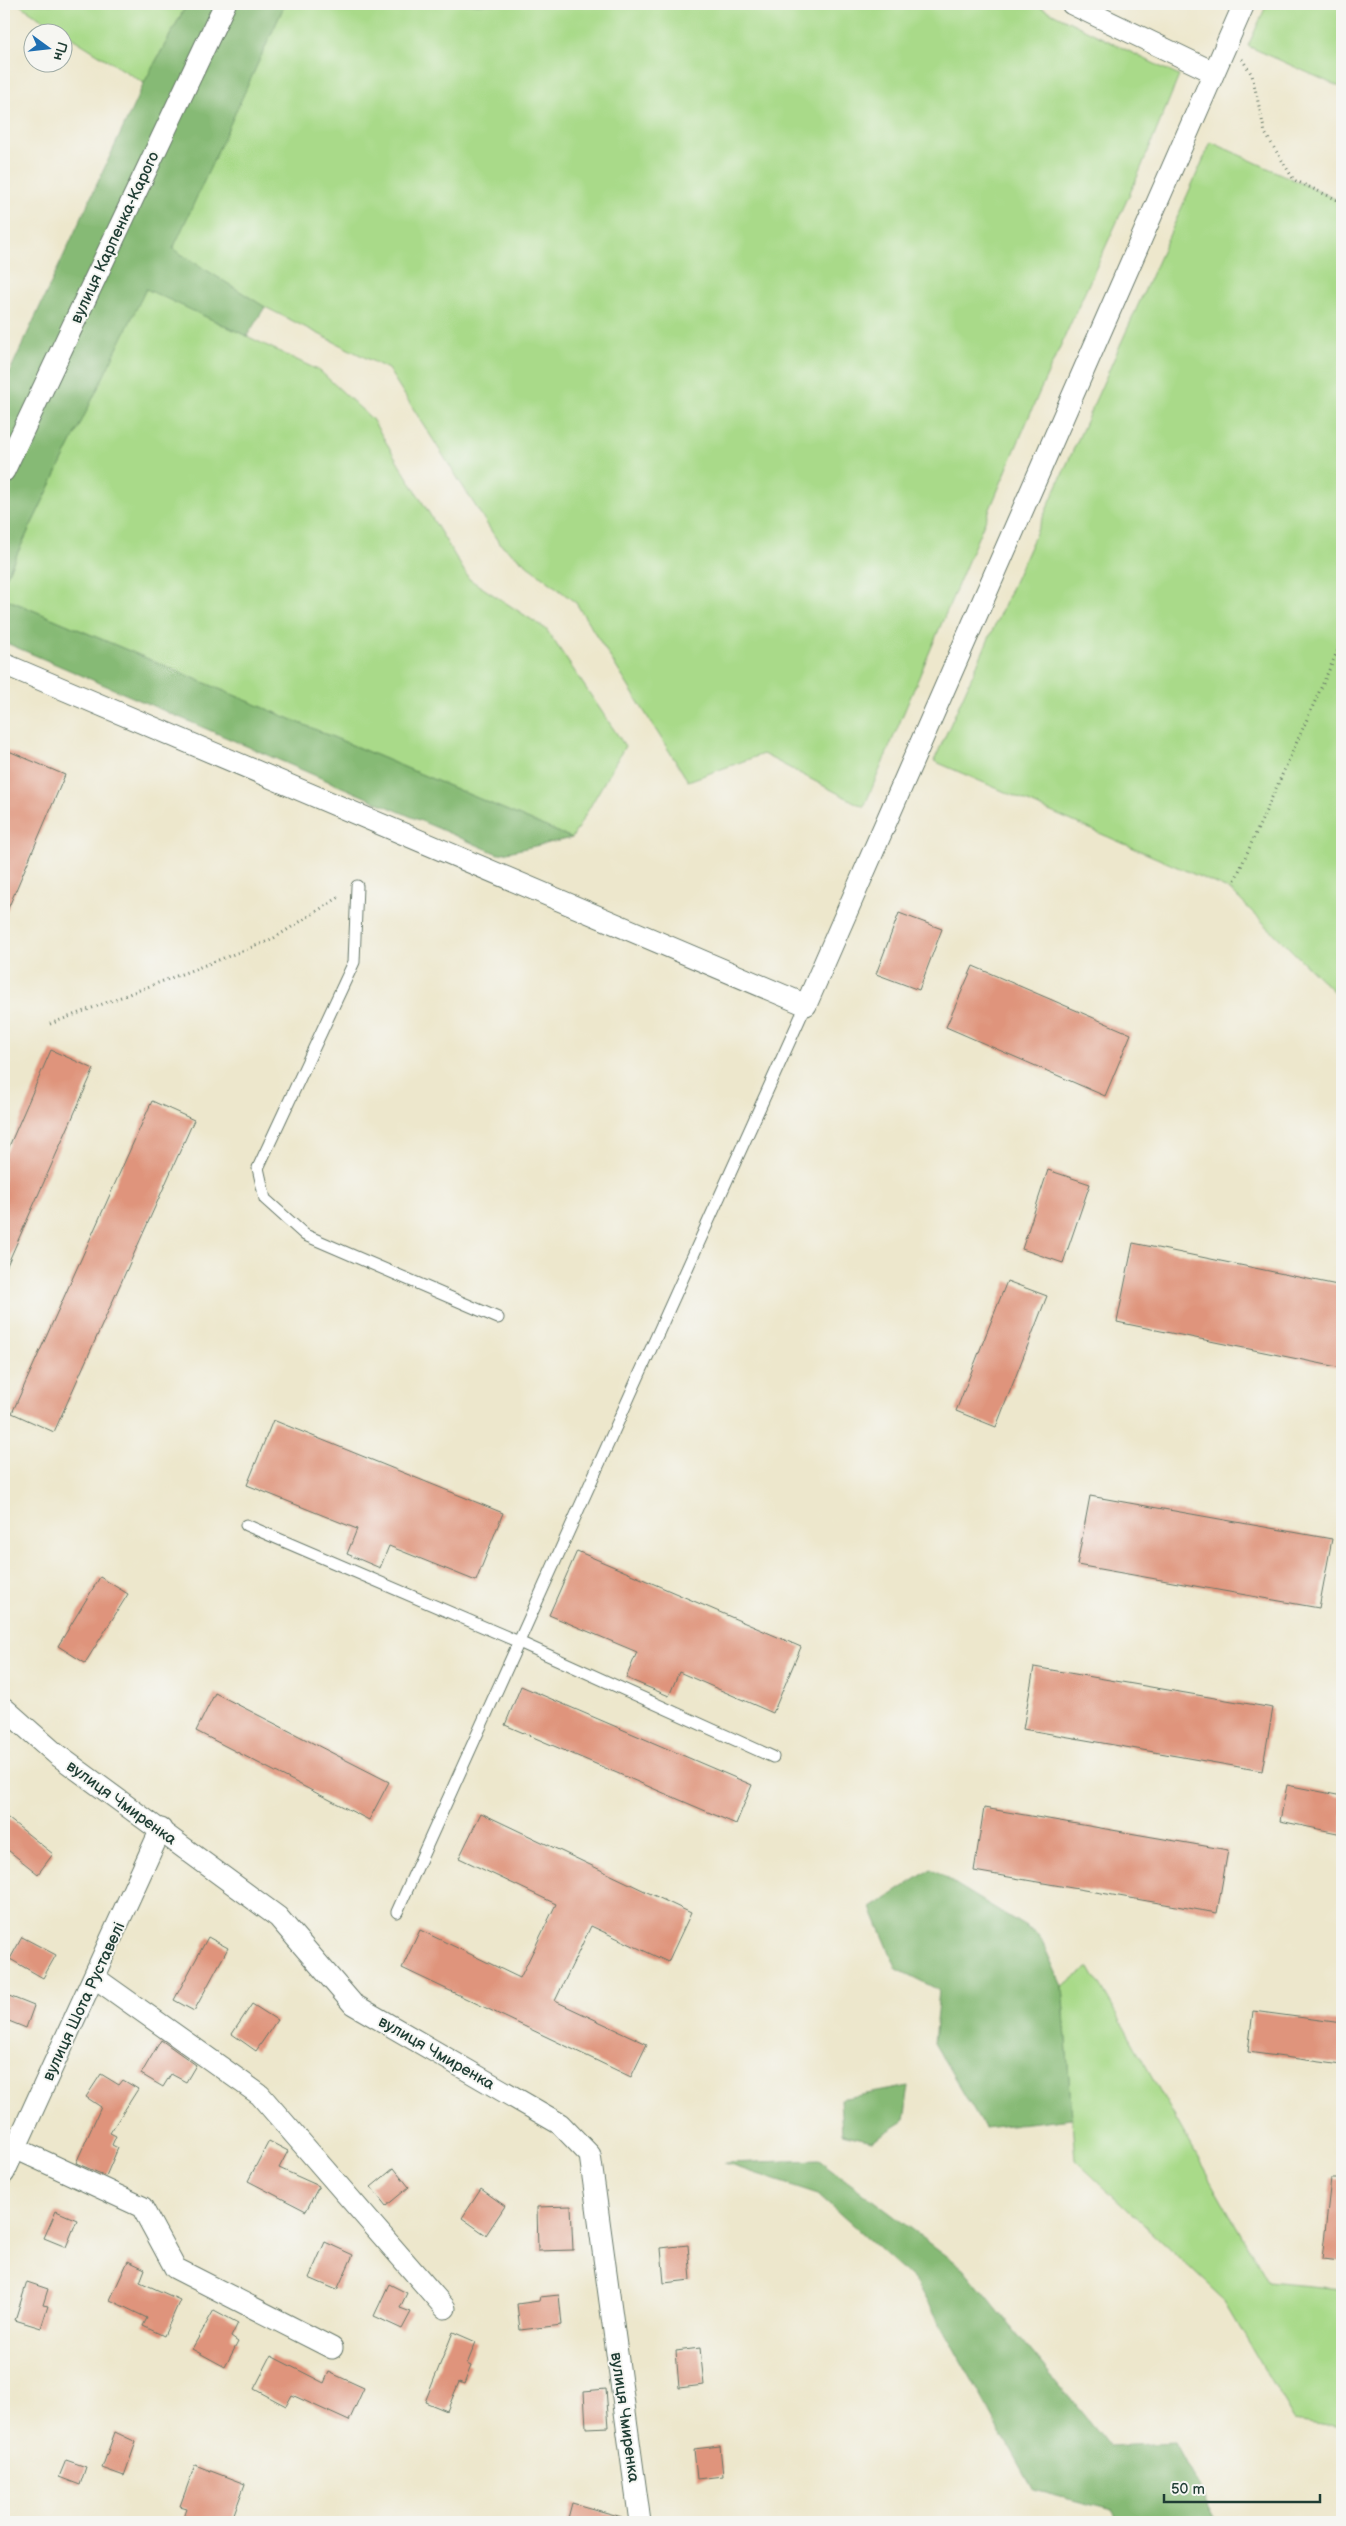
<svg xmlns="http://www.w3.org/2000/svg" width="1346" height="2526" viewBox="0 0 1346 2526" font-family="'Balsamiq Sans',sans-serif">
<style>
.green{fill:#a9da89;stroke:#648c5e}
.forest{fill:#86ba75;stroke:#527c54}
.building{fill:#df947c}
.lines{fill:none;stroke-linecap:round;stroke-linejoin:round}
.service-casing{stroke:#677869;stroke-width:13}
.minor-casing{stroke:#677869;stroke-width:23}
.path{stroke:#677869;stroke-width:3;stroke-dasharray:1 4;stroke-linecap:butt}
.service{stroke:#fff;stroke-width:11}
.minor{stroke:#fff;stroke-width:21}
.labels{text-anchor:middle;stroke-width:4;stroke-linejoin:round;paint-order:stroke}
.street-label{font-size:16px;fill:#1f3d34;stroke:#f6f6f2}
</style>
<rect width="100%" height="100%" fill="#f6f6f2"/>
<filter id="ink" filterUnits="userSpaceOnUse"><feTurbulence type="fractalNoise" baseFrequency=".02" numOctaves="2"/><feDisplacementMap in="SourceGraphic" scale="10" xChannelSelector="R" yChannelSelector="G"/><feConvolveMatrix kernelMatrix="1 2 1 2 8 2 1 2 1" color-interpolation-filters="sRGB"/></filter>
<filter id="wash" filterUnits="userSpaceOnUse"><feTurbulence type="fractalNoise" baseFrequency=".0096" numOctaves="4" result="noise"/><feDisplacementMap in="SourceGraphic" scale="20" xChannelSelector="R" yChannelSelector="G"/><feGaussianBlur stdDeviation="1.12" result="paint"/><feColorMatrix in="noise" values="0 0 0 0 0 0 0 0 0 0 0 0 0 0 0 0 0 1.4 0 .05"/><feComposite in="paint" operator="in"/></filter>
<g filter="url(#wash)">
<rect width="100%" height="100%" fill="#ede7cc"/>
<g class="green">
<path d="M 18,4 L 187,4 L 144,83 Z"/>
<path d="M 285,4 L 1034,4 L 1179,76 L 1136,180 L 1039,393 L 864,807 L 763,754 L 688,781 L 576,603 L 499,543 L 388,369 L 265,307 L 172,249 Z"/>
<path d="M 1267,4 L 1342,4 L 1342,88 L 1248,46 Z"/>
<path d="M 1211,142 L 1342,202 L 1342,1000 L 1230,890 L 934,761 Z"/>
<path d="M 146,288 L 320,371 L 372,419 L 469,579 L 546,629 L 625,746 L 572,838 L 4,598 L 4,581 Z"/>
<path d="M 1090,1967 L 1268,2282 L 1342,2289 L 1342,2427 L 1294,2420 L 1223,2299 L 1075,2160 L 1062,1986 Z"/>
</g>
<g class="forest">
<path d="M 187,4 L 285,4 L 173,249 L 265,307 L 247,336 L 146,289 L 4,581 L 4,384 L 144,83 Z"/>
<path d="M 4,598 L 572,838 L 498,854 L 4,642 Z"/>
<path d="M 931,1869 L 1039,1935 L 1062,1986 L 1072,2118 L 984,2128 L 934,2043 L 939,1990 L 897,1969 L 871,1908 Z"/>
<path d="M 909,2086 L 904,2121 L 872,2141 L 842,2134 L 840,2099 Z"/>
<path d="M 819,2160 L 963,2268 L 1109,2446 L 1175,2443 L 1217,2522 L 1119,2522 L 1112,2510 L 1033,2490 L 918,2284 L 818,2194 L 724,2163 Z"/>
</g>
<g id="blocks">
<g class="building">
<path d="M 4,749 L 65,775 L 4,918 Z"/>
<path d="M 899,913 L 942,929 L 919,990 L 876,974 Z"/>
<path d="M 973,966 L 1131,1034 L 1105,1096 L 946,1027 Z"/>
<path d="M 51,1050 L 94,1069 L 4,1272 L 4,1158 Z"/>
<path d="M 152,1101 L 194,1120 L 54,1432 L 12,1413 Z"/>
<path d="M 1048,1170 L 1090,1184 L 1063,1263 L 1022,1249 Z"/>
<path d="M 1133,1243 L 1342,1286 L 1342,1368 L 1117,1322 Z"/>
<path d="M 1007,1281 L 1047,1296 L 996,1427 L 956,1411 Z"/>
<path d="M 273,1420 L 503,1513 L 476,1581 L 389,1546 L 380,1568 L 347,1554 L 357,1529 L 247,1485 Z"/>
<path d="M 1090,1496 L 1332,1539 L 1319,1608 L 1077,1565 Z"/>
<path d="M 577,1551 L 801,1647 L 773,1713 L 679,1672 L 669,1696 L 626,1678 L 637,1652 L 549,1615 Z"/>
<path d="M 100,1577 L 128,1594 L 85,1663 L 58,1646 Z"/>
<path d="M 1034,1667 L 1273,1708 L 1262,1771 L 1023,1729 Z"/>
<path d="M 521,1686 L 752,1785 L 736,1824 L 505,1725 Z"/>
<path d="M 215,1693 L 389,1782 L 369,1820 L 196,1731 Z"/>
<path d="M 1287,1785 L 1342,1796 L 1342,1834 L 1280,1821 Z"/>
<path d="M 984,1808 L 1228,1850 L 1217,1913 L 974,1871 Z"/>
<path d="M 481,1813 L 691,1913 L 668,1962 L 591,1926 L 555,2001 L 647,2044 L 631,2077 L 402,1968 L 420,1930 L 520,1978 L 556,1904 L 459,1858 Z"/>
<path d="M 4,1815 L 53,1854 L 38,1874 L 4,1847 Z"/>
<path d="M 22,1937 L 56,1955 L 43,1978 L 10,1959 Z"/>
<path d="M 208,1937 L 228,1948 L 194,2011 L 174,2000 Z"/>
<path d="M 4,1994 L 34,2006 L 26,2028 L 4,2019 Z"/>
<path d="M 252,2004 L 277,2020 L 256,2051 L 232,2034 Z"/>
<path d="M 1253,2011 L 1342,2023 L 1342,2065 L 1248,2052 Z"/>
<path d="M 161,2040 L 196,2065 L 186,2082 L 171,2074 L 163,2087 L 141,2074 Z"/>
<path d="M 101,2074 L 119,2085 L 123,2080 L 138,2089 L 110,2133 L 116,2136 L 112,2145 L 118,2148 L 106,2176 L 76,2163 L 101,2107 L 86,2097 Z"/>
<path d="M 269,2141 L 288,2151 L 279,2168 L 319,2186 L 306,2211 L 248,2181 Z"/>
<path d="M 394,2168 L 409,2187 L 386,2206 L 371,2187 Z"/>
<path d="M 1331,2179 L 1342,2179 L 1342,2261 L 1322,2259 Z"/>
<path d="M 481,2189 L 505,2206 L 486,2235 L 462,2218 Z"/>
<path d="M 571,2206 L 573,2250 L 538,2251 L 537,2207 Z"/>
<path d="M 56,2211 L 77,2220 L 66,2247 L 44,2238 Z"/>
<path d="M 325,2242 L 353,2255 L 337,2290 L 309,2278 Z"/>
<path d="M 688,2245 L 691,2280 L 664,2283 L 661,2248 Z"/>
<path d="M 128,2261 L 145,2269 L 140,2282 L 180,2300 L 164,2336 L 143,2326 L 147,2318 L 110,2300 Z"/>
<path d="M 27,2282 L 48,2289 L 43,2305 L 48,2306 L 41,2328 L 15,2320 Z"/>
<path d="M 389,2284 L 407,2293 L 400,2308 L 411,2312 L 402,2329 L 374,2316 Z"/>
<path d="M 559,2295 L 562,2325 L 520,2330 L 517,2304 L 539,2301 L 540,2297 Z"/>
<path d="M 214,2310 L 238,2323 L 231,2337 L 238,2342 L 225,2367 L 192,2349 Z"/>
<path d="M 453,2332 L 476,2342 L 467,2364 L 471,2366 L 464,2384 L 459,2382 L 447,2411 L 425,2402 Z"/>
<path d="M 700,2348 L 704,2385 L 679,2388 L 676,2351 Z"/>
<path d="M 271,2356 L 324,2383 L 329,2372 L 364,2388 L 349,2421 L 292,2395 L 286,2406 L 254,2389 Z"/>
<path d="M 606,2389 L 609,2427 L 586,2428 L 584,2391 Z"/>
<path d="M 115,2432 L 136,2442 L 124,2476 L 102,2468 Z"/>
<path d="M 720,2446 L 723,2476 L 697,2479 L 694,2449 Z"/>
<path d="M 66,2460 L 86,2467 L 80,2485 L 59,2477 Z"/>
<path d="M 195,2465 L 245,2484 L 231,2522 L 182,2522 L 187,2508 L 180,2506 Z"/>
<path d="M 572,2503 L 622,2517 L 621,2522 L 567,2522 Z"/>
</g>
</g>
</g>
<g filter="url(#ink)">
<use href="#blocks" fill-opacity="0" stroke="#677869" stroke-width="1"/>
<g class="lines">
<g class="service-casing">
<g id="service">
<path d="M 357,886 L 354,962 L 258,1168 L 265,1199 L 305,1235 L 498,1318"/>
<path d="M 246,1525 L 519,1642 L 773,1757"/>
<path d="M 397,1912 L 806,1005"/>
</g>
</g>
<g class="minor-casing">
<g id="minor">
<path d="M 1072,4 L 1213,72"/>
<path d="M 4,471 L 225,4"/>
<path d="M 4,664 L 806,1005 L 1244,4"/>
<path d="M 4,1708 L 56,1754 L 278,1917 L 353,2004 L 560,2124 L 590,2155 L 640,2522"/>
<path d="M 94,1977 L 260,2095 L 445,2308"/>
<path d="M 15,2148 L 142,2207 L 175,2268 L 332,2348"/>
<path d="M 4,2173 L 161,1829"/>
</g>
</g>
<g class="path">
<path d="M 1242,59 L 1252,75 L 1265,133 L 1294,180 L 1342,202"/>
<path d="M 1235,880 L 1342,641"/>
<path d="M 50,1024 L 271,940 L 341,896"/>
</g>
<use href="#service" class="service"/>
<use href="#minor" class="minor"/>
</g>
</g>
<g class="labels">
<g class="street-label">
<text transform="translate(114 237) rotate(-65)" y="6">вулиця Карпенка-Карого</text>
<text transform="translate(122 1802) rotate(36)" y="6">вулиця Чмиренка</text>
<text transform="translate(83 2001) rotate(-65)" y="6">вулиця Шота Руставелі</text>
<text transform="translate(437 2052) rotate(30)" y="6">вулиця Чмиренка</text>
<text transform="translate(626 2417) rotate(82)" y="6">вулиця Чмиренка</text>
</g>
</g>
<rect width="1346" height="2526" fill="none" stroke="#f6f6f2" stroke-width="20"/>
<g transform="translate(48 48) rotate(105)"><circle r="24" fill="#f6f6f2" stroke="#a0aca6"/>
<path d="M0-4L9 19L0 12L-9 19Z" fill="#1f6fb2"/>
<text y="-8" font-size="14" font-weight="bold" text-anchor="middle" fill="#1f3d34">Пн</text>
</g>
<path d="M1164 2494v8h156v-8" fill="none" stroke="#1f3d34" stroke-width="2.5"/>
<text x="1171" y="2494" font-size="15" fill="#1f3d34" stroke="#f6f6f2" stroke-width="4" paint-order="stroke">50 m</text>
</svg>
